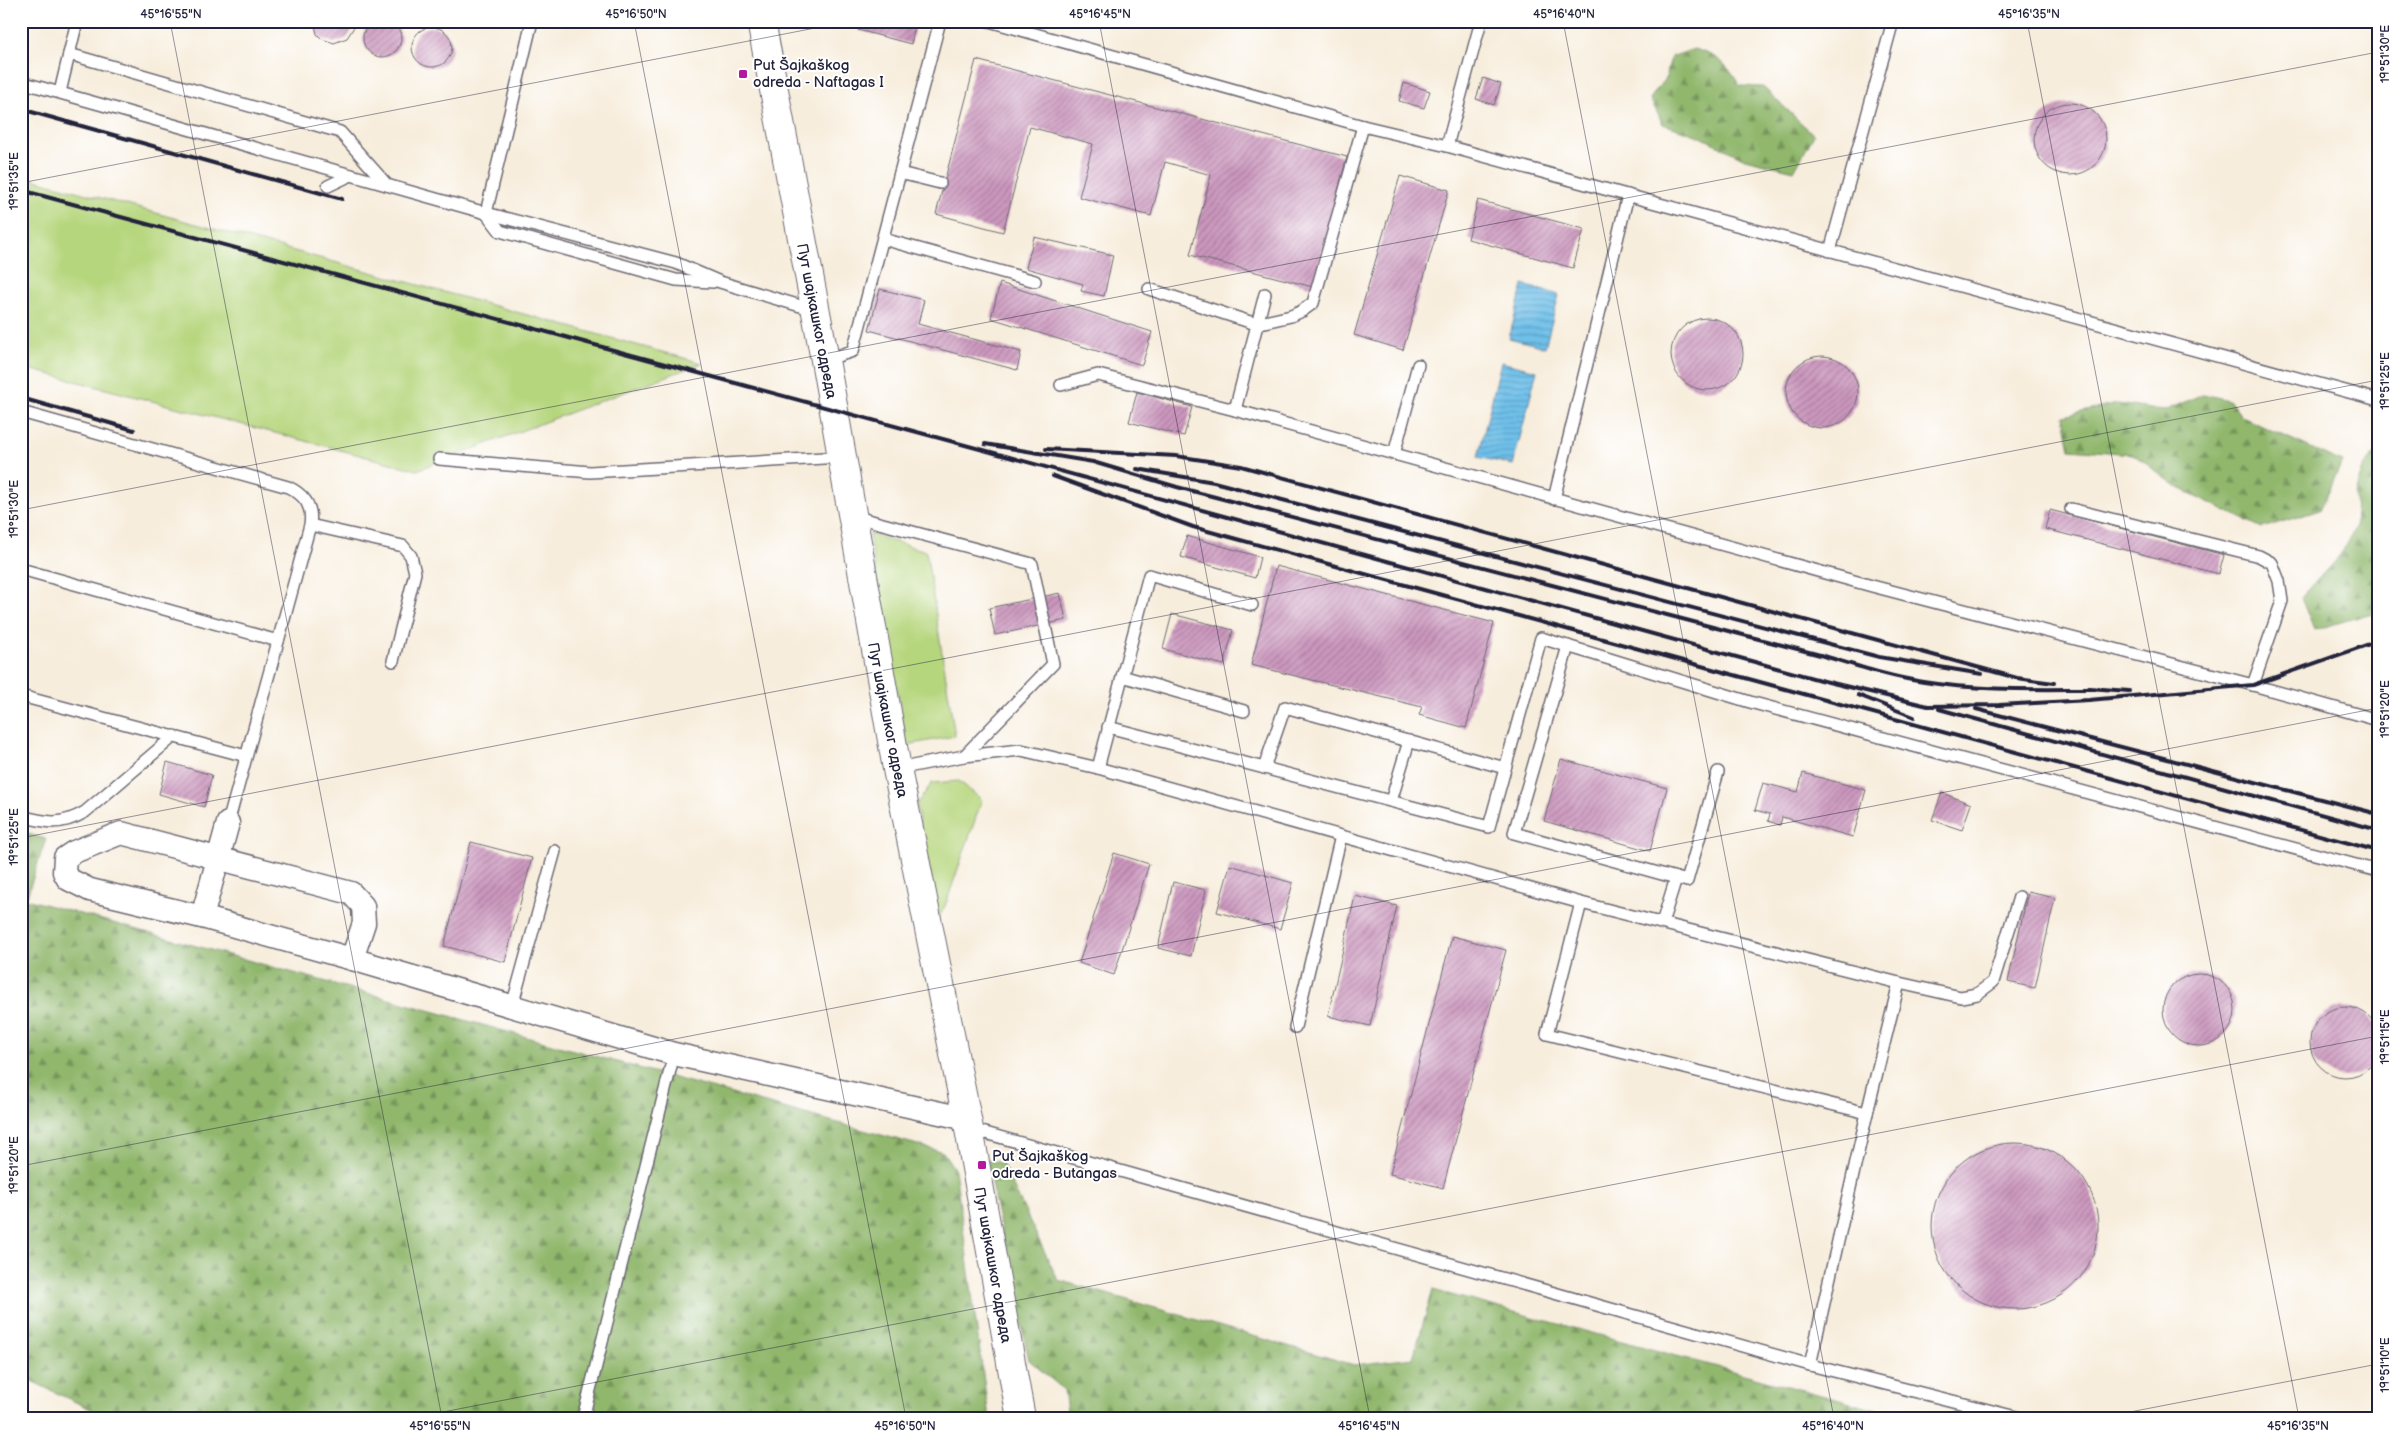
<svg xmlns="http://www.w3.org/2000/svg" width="2399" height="1439" viewBox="0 0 2399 1439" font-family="'Balsamiq Sans',sans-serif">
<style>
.grass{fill:#b6d67d;stroke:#6c7c5c}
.forest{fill:url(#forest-firs);stroke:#596c54}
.water{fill:url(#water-rules);stroke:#487192}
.building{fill:url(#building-hatch)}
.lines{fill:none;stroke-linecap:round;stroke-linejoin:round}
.service-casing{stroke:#6d6973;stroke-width:14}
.minor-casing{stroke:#6d6973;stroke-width:25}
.tertiary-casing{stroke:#6d6973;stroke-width:30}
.service{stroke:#fff;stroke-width:11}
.minor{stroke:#fff;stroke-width:22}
.tertiary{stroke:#fff;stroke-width:28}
.rail{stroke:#22223b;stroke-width:4}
.ticks{fill:none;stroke:#22223b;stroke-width:1;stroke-opacity:0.45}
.poi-dot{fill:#b5179e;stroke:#fff;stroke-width:2}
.labels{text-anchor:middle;stroke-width:4;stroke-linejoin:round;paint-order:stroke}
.poi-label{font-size:15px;fill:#22223b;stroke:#fff;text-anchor:start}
.street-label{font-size:15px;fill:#22223b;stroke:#fff}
.neatline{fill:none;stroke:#22223b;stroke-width:2}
.ticks-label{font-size:12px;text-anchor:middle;fill:#22223b}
</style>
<defs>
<pattern id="forest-firs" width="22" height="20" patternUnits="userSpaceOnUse" patternTransform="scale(1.25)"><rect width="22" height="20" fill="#90b76c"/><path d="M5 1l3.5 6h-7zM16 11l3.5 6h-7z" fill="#75945a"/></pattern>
<pattern id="water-rules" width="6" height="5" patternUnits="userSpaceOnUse" patternTransform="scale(1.25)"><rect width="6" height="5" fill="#6fc0ea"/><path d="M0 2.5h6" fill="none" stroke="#5b9cbf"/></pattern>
<pattern id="building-hatch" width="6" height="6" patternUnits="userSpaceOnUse" patternTransform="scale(1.25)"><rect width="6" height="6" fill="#cc97be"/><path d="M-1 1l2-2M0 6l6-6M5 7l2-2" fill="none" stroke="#a57b9c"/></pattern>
</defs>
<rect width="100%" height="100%" fill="#fff"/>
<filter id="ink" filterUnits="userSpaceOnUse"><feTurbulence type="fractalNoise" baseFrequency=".02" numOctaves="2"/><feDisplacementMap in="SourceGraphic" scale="10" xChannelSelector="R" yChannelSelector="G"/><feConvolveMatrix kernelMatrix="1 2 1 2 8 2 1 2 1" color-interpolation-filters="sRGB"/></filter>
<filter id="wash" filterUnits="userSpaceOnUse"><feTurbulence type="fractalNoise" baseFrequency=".0096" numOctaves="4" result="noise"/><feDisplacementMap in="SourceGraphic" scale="20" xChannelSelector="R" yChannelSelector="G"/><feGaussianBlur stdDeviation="1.12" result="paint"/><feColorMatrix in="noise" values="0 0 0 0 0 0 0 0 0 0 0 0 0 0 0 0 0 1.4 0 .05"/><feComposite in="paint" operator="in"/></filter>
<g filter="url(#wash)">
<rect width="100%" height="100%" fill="#f7eddc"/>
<g class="grass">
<path d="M 21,176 L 702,363 L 417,470 L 21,367 Z"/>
<path d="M 869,534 L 926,551 L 955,736 L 907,745 Z"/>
<path d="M 959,781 L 982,800 L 945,906 L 939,917 L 916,805 L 932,783 Z"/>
</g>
<g class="forest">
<path d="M 1694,49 C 1720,57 1726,63 1740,86 L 1763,87 L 1814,135 L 1794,171 L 1745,159 L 1699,136 L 1663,124 L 1650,99 L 1666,77 L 1671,57 Z"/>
<path d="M 2203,394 L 2229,400 L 2242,417 L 2342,462 L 2320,510 L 2262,528 L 2179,488 L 2133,454 L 2070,449 L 2064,416 L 2118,404 L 2164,411 Z"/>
<path d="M 2378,449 L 2378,574 L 2374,588 L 2372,613 L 2314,630 L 2301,598 L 2339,556 L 2356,527 L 2355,493 L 2363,468 Z"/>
<path d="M 21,832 L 46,839 L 26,899 L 943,1152 L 955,1170 L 989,1418 L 109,1418 L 21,1376 Z"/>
<path d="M 986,1160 L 1002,1163 L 1058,1280 L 1354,1365 L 1413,1358 L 1433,1290 L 1906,1418 L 1068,1418 L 1064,1390 L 1029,1360 Z"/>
</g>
<g class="water">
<path d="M 1523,285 L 1559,295 L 1545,347 L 1509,338 Z"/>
<path d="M 1501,362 L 1537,371 L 1513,465 L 1478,457 Z"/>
</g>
<g id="blocks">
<g class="building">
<circle cx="382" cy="38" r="19"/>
<path d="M 314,21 L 354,21 L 354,27 L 347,38 L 334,43 L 322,39 L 317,34 Z"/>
<path d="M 860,21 L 916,21 L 911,44 L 858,30 Z"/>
<circle cx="432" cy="47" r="20"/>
<path d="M 976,60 L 1347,157 L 1313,287 L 1190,255 L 1211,175 L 1165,162 L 1151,216 L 1079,197 L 1093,144 L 1030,127 L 1003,232 L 936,214 Z"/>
<path d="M 1483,78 L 1501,84 L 1494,105 L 1476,99 Z"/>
<path d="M 1404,83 L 1430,91 L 1424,108 L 1399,101 Z"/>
<circle cx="2070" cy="139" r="36"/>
<path d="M 1400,176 L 1449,190 L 1403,350 L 1354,335 Z"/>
<path d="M 1478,200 L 1584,229 L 1573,268 L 1468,239 Z"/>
<path d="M 1034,237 L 1113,255 L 1104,296 L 1081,291 L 1083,284 L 1026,268 Z"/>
<path d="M 1000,283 L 1152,332 L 1142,365 L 991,318 Z"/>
<path d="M 880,289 L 924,300 L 918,324 L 1021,352 L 1017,370 L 869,330 Z"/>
<circle cx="1707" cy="354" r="36"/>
<circle cx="1822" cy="392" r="36"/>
<path d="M 1137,392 L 1192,407 L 1184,436 L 1129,422 Z"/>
<path d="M 2050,510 L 2224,555 L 2219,574 L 2045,529 Z"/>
<path d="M 1187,536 L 1260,557 L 1255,578 L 1181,557 Z"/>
<path d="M 1276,566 L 1494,623 L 1466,728 L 1419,715 L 1422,707 L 1251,665 Z"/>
<path d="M 1060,593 L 1066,620 L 995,635 L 989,608 Z"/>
<path d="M 1172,614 L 1233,630 L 1224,665 L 1163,649 Z"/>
<path d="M 1561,759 L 1667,788 L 1650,851 L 1544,821 Z"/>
<path d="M 167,762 L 212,775 L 204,807 L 159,794 Z"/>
<path d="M 1803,773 L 1866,790 L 1853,837 L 1782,817 L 1780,825 L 1768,821 L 1770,814 L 1755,810 L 1763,783 L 1798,792 Z"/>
<path d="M 1942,793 L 1971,804 L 1962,830 L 1932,820 Z"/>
<path d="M 471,842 L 532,858 L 505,962 L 444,946 Z"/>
<path d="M 1114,853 L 1149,864 L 1114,975 L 1079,963 Z"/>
<path d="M 1230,865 L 1293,883 L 1280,929 L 1217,912 Z"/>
<path d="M 1173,882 L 1206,890 L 1191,956 L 1158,948 Z"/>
<path d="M 2028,892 L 2055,898 L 2035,988 L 2008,982 Z"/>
<path d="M 1355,896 L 1397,906 L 1370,1026 L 1328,1016 Z"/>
<path d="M 1452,936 L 1506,950 L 1443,1188 L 1390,1174 Z"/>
<circle cx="2199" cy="1010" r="36"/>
<circle cx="2345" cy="1042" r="35"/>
<circle cx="2015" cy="1226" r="83"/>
</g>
</g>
</g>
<g filter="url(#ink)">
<use href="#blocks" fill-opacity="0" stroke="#6d6973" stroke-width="1"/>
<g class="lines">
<g class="service-casing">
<g id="service">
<path d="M 989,21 L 1363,126 L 1447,146 L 2378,400"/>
<path d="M 69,54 L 340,132 L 387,185"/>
<path d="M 21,82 L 486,213 L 676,263 L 720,282 L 814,310"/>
<path d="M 60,92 L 77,21"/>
<path d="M 1447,146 L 1481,21"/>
<path d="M 900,173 L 940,183"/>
<path d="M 328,186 L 351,175"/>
<path d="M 486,213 L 500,231 L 676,280 L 713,282"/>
<path d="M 486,213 L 532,21"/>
<path d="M 883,239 L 1035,281"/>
<path d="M 1830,251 L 1893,21"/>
<path d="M 1149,289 L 1256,324 L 1291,316 L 1302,311 L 1313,303 L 1363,126"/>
<path d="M 825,360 L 853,351 L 940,21"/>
<path d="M 1061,385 L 1098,375 L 1235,410 L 1872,586 L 2253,685 L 2378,720"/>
<path d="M 1235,410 L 1265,294"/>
<path d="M 21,412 L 288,487 C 305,495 313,506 310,525 L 228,823"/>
<path d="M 1394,454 L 1418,365"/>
<path d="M 439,459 L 590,472 L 841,457"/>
<path d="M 1554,499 L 1628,195"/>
<path d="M 2071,509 L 2259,556 L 2272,563 L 2279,581 L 2282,601 L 2253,685"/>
<path d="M 853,516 L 1032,564 L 1053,664 L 964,756"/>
<path d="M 310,525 L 403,546 L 411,556 L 415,573 L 393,661"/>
<path d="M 21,569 L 278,641"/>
<path d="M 1568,646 L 1514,833 L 1687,881 L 1718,772"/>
<path d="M 1122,676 L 1244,711"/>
<path d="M 21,696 L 246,756"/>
<path d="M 1108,727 L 1489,827 L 1541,638 L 1750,702 L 2378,871"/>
<path d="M 1098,768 L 1149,575 L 1252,605"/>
<path d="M 1264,768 L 1285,707 L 1505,768"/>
<path d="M 897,769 L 964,756 L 1021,750 L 1098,768 L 1581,903 L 1899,983 L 1867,1113 L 1810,1365"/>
<path d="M 1391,801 L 1409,741"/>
<path d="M 21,816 C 47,823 61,826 85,812 L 174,736"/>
<path d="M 1581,903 L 1547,1034 L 1867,1113"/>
<path d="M 1662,923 L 1676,878"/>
<path d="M 1899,983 L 1961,997 L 1977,994 L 1993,982 L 2019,897"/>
<path d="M 512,1006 L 555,851"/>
<path d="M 1295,1027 L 1341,836"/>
<path d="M 971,1129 L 1810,1365 L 2020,1418"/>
<path d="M 583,1418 L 674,1054"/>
</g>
</g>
<g class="minor-casing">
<g id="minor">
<path d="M 202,917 L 228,823"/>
<path d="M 352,959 L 364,923 L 363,906 L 351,893 L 121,833 L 74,852 L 65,858 L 64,872 L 68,879 L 90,890 L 202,917 L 352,959 L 674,1054 L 967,1119"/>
</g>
</g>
<g class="tertiary-casing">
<path id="tertiary" d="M 761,21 L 825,360 L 897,769 L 969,1129 L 1021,1418"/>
</g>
<use href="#service" class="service"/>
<use href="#minor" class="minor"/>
<use href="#tertiary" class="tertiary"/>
<g class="rail">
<path d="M 21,109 L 342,199"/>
<path d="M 21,190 L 1002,455 L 1820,680 L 1928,706 L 1999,705 L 2089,700 L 2253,685 L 2378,641"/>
<path d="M 21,398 L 134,430"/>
<path d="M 985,444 L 1093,462 L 1177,487 L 1824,656 C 1857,666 1890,677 1924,682 C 1980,691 2038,689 2095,689"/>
<path d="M 1046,449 L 1176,456 L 1241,466 L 2017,678 L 2054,683"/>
<path d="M 1137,469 L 1214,482 L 1879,657 L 1982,674"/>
<path d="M 1053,476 L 1193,527 L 2378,851"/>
<path d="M 2089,688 L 2129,691"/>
<path d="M 1858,695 L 1914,717"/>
<path d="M 1939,709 L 2378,830"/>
<path d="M 1976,709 L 2378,814"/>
</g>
</g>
</g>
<path class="ticks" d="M 170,21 L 442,1418M 634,21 L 906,1418M 1099,21 L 1370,1418M 1563,21 L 1834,1418M 2027,21 L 2299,1418M 21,183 L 851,21M 21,510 L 2378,52M 21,838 L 2378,380M 21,1166 L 2378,708M 412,1418 L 2378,1036M 2099,1418 L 2378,1364"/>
<g class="poi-dot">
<rect x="738" y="69" width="10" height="10" rx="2.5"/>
<rect x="977" y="1160" width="10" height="10" rx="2.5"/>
</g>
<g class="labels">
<g class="poi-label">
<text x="753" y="70">Put Šajkaškog<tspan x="753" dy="17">odreda - Naftagas I</tspan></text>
<text x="992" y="1161">Put Šajkaškog<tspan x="992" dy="17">odreda - Butangas</tspan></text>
</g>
<g class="street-label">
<text transform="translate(817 321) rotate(79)" y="5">Пут шајкашког одреда</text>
<text transform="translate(888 720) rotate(79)" y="5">Пут шајкашког одреда</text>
<text transform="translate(993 1265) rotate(80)" y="5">Пут шајкашког одреда</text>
</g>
</g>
<rect width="2399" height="1439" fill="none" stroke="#fff" stroke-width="55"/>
<rect x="28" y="28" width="2344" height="1384" class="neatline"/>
<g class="ticks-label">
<text x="171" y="18">45°16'55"N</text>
<text x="636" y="18">45°16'50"N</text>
<text x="1100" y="18">45°16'45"N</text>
<text x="1564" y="18">45°16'40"N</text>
<text x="2029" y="18">45°16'35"N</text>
<text transform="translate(2385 54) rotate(-90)" y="4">19°51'30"E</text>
<text transform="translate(14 181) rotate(-90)" y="4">19°51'35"E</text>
<text transform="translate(2385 381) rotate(-90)" y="4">19°51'25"E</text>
<text transform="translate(14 509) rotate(-90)" y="4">19°51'30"E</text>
<text transform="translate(2385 709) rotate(-90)" y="4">19°51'20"E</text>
<text transform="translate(14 837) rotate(-90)" y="4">19°51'25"E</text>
<text transform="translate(2385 1037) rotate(-90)" y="4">19°51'15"E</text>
<text transform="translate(14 1165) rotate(-90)" y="4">19°51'20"E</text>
<text transform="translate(2385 1365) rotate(-90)" y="4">19°51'10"E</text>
<text x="440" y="1430">45°16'55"N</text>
<text x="905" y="1430">45°16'50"N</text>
<text x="1369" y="1430">45°16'45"N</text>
<text x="1833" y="1430">45°16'40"N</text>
<text x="2298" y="1430">45°16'35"N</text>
</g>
</svg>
